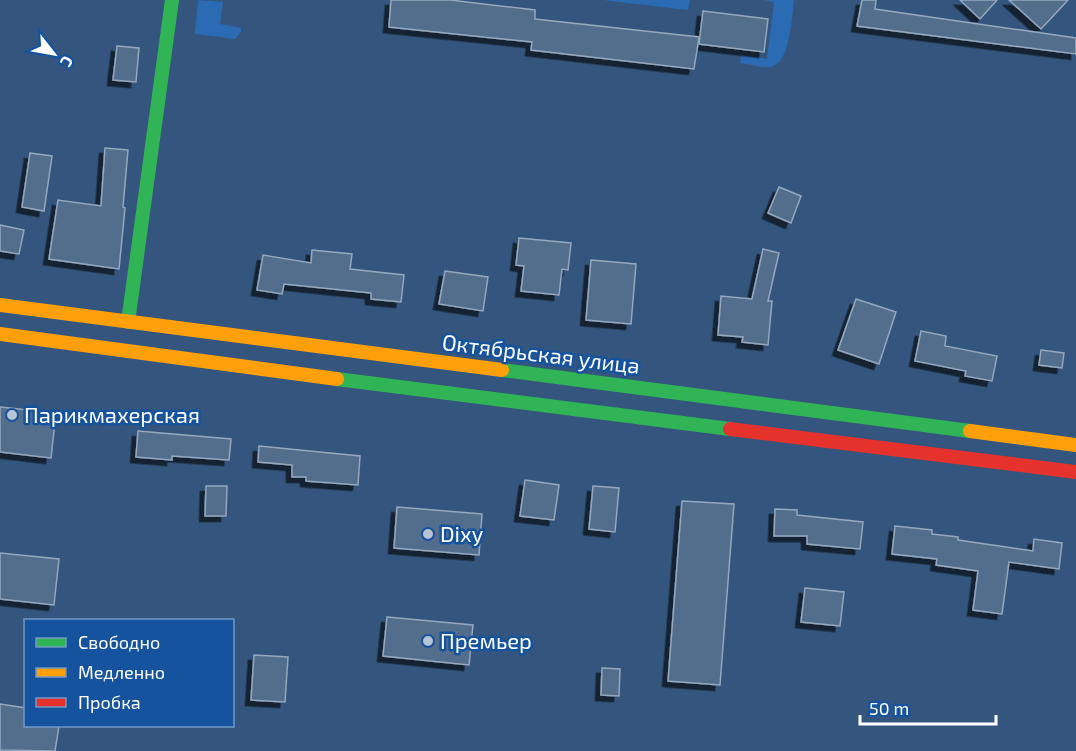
<svg xmlns="http://www.w3.org/2000/svg" width="1076" height="751" viewBox="0 0 1076 751" font-family="'Exo 2',sans-serif">
<style>
.green{fill:#2a6bb4}
.building{fill:#526d8d;stroke:#94a7bd;stroke-width:1.5;filter:url(#shadow)}
.lines{fill:none;stroke-linecap:round;stroke-linejoin:round}
.fast{stroke:#30b455;stroke-width:14}
.slow{stroke:#ff9f0a;stroke-width:14}
.jam{stroke:#e5322d;stroke-width:14}
.poi-dot{fill:#b8c4d2;stroke:#15539e;stroke-width:2}
.labels{text-anchor:middle;stroke-width:5;stroke-linejoin:round;paint-order:stroke}
.street-label{font-size:22px;fill:#fff;stroke:#15539e}
.poi-label{font-size:22px;fill:#fff;stroke:#15539e;text-anchor:start}
</style>
<defs>
<filter id="shadow"><feDropShadow dx="-5.5" dy="5.5" stdDeviation="0" flood-color="#0009"/></filter>
</defs>
<rect width="100%" height="100%" fill="#34567e"/>
<g class="green">
<path d="M 198,0 L 223,2 L 220,24 L 241,28 L 241,32 L 235,39 L 195,34 Z"/>
<path d="M 603,0 L 690,0 L 688,10 Z"/>
<path d="M 763,0 L 794,0 C 792,16 790,61 773,66 C 764,69 750,64 740,63 L 741,55 L 767,59 L 774,2 Z"/>
</g>
<g class="building">
<path d="M 391,0 L 450,0 L 535,10 L 535,19 L 699,37 L 694,69 L 531,50 L 532,42 L 389,27 Z"/>
<path d="M 862,0 L 876,0 L 875,9 L 1076,38 L 1076,54 L 857,26 Z"/>
<path d="M 960,0 L 997,0 L 980,19 Z"/>
<path d="M 1009,0 L 1068,0 L 1041,29 Z"/>
<path d="M 703,11 L 768,19 L 764,52 L 699,44 Z"/>
<path d="M 117,46 L 139,48 L 136,82 L 113,80 Z"/>
<path d="M 105,148 L 128,150 L 123,207 L 125,208 L 119,269 L 49,259 L 58,200 L 101,206 Z"/>
<path d="M 30,153 L 52,156 L 44,211 L 22,207 Z"/>
<path d="M 779,187 L 801,196 L 791,223 L 768,213 Z"/>
<path d="M 0,225 L 24,230 L 19,254 L 0,251 Z"/>
<path d="M 519,238 L 571,243 L 568,270 L 562,269 L 559,295 L 521,291 L 524,266 L 516,265 Z"/>
<path d="M 763,249 L 779,253 L 768,301 L 772,301 L 768,345 L 742,342 L 743,337 L 718,335 L 721,296 L 752,299 Z"/>
<path d="M 312,250 L 352,254 L 350,269 L 404,275 L 401,302 L 371,299 L 371,293 L 284,284 L 282,294 L 257,290 L 263,255 L 311,263 Z"/>
<path d="M 591,260 L 636,264 L 631,324 L 586,320 Z"/>
<path d="M 445,271 L 488,277 L 483,311 L 439,304 Z"/>
<path d="M 856,299 L 896,312 L 879,364 L 838,350 Z"/>
<path d="M 921,331 L 946,336 L 945,346 L 997,356 L 992,381 L 965,376 L 966,371 L 915,361 Z"/>
<path d="M 1041,350 L 1064,353 L 1062,368 L 1039,365 Z"/>
<path d="M 0,407 L 56,413 L 51,458 L 0,452 Z"/>
<path d="M 138,431 L 231,439 L 229,460 L 172,456 L 172,460 L 136,457 Z"/>
<path d="M 259,446 L 360,456 L 358,485 L 306,481 L 306,477 L 292,477 L 292,465 L 258,462 Z"/>
<path d="M 525,480 L 559,485 L 554,520 L 520,516 Z"/>
<path d="M 206,486 L 227,486 L 226,516 L 205,516 Z"/>
<path d="M 593,486 L 619,488 L 615,532 L 589,529 Z"/>
<path d="M 682,501 L 734,504 L 720,685 L 668,681 Z"/>
<path d="M 397,507 L 482,514 L 479,555 L 394,548 Z"/>
<path d="M 775,509 L 797,510 L 797,515 L 863,522 L 860,549 L 807,544 L 807,536 L 774,536 Z"/>
<path d="M 895,526 L 932,530 L 932,534 L 958,537 L 958,540 L 1033,551 L 1034,539 L 1062,543 L 1059,569 L 1009,562 L 1002,614 L 973,610 L 978,571 L 936,565 L 937,559 L 892,554 Z"/>
<path d="M 0,553 L 59,559 L 54,605 L 0,599 Z"/>
<path d="M 805,588 L 844,592 L 840,626 L 801,622 Z"/>
<path d="M 387,617 L 473,625 L 469,665 L 383,656 Z"/>
<path d="M 254,655 L 288,657 L 285,702 L 251,700 Z"/>
<path d="M 602,668 L 620,669 L 619,696 L 601,695 Z"/>
<path d="M 0,704 L 26,708 L 26,726 L 59,726 L 55,751 L 0,750 Z"/>
</g>
<g class="lines">
<g class="fast">
<path d="M 128,322 L 172,0"/>
<path d="M 502,370 L 970,431"/>
<path d="M 337,379 L 730,429"/>
</g>
<g class="slow">
<path d="M 0,305 L 502,370"/>
<path d="M 0,334 L 337,379"/>
<path d="M 970,431 L 1076,445"/>
</g>
<path class="jam" d="M 730,429 L 1076,472"/>
</g>
<g class="poi-dot">
<circle cx="12" cy="415" r="6"/>
<circle cx="428" cy="534" r="6"/>
<circle cx="428" cy="641" r="6"/>
</g>
<g class="labels">
<g class="street-label">
<text transform="translate(541 354) rotate(7)" y="8">Октябрьская улица</text>
</g>
<g class="poi-label">
<text x="24" y="423">Парикмахерская</text>
<text x="440" y="542">Dixy</text>
<text x="440" y="649">Премьер</text>
</g>
</g>
<rect x="24" y="619" width="210" height="108" fill="#15539e" stroke="#7398c5" stroke-width="1.5"/>
<rect x="36" y="638" width="30" height="9" fill="#30b455" stroke="#7398c5" stroke-width="1.5"/>
<text x="78" y="649" font-size="18" fill="#ffffff">Свободно</text>
<rect x="36" y="668" width="30" height="9" fill="#ff9f0a" stroke="#7398c5" stroke-width="1.5"/>
<text x="78" y="679" font-size="18" fill="#ffffff">Медленно</text>
<rect x="36" y="698" width="30" height="9" fill="#e5322d" stroke="#7398c5" stroke-width="1.5"/>
<text x="78" y="709" font-size="18" fill="#ffffff">Пробка</text>
<g transform="translate(54 54) rotate(121)" stroke="#15539e" stroke-width="4.5" paint-order="stroke">
<path d="M0-4.5L10 22L0 15L-10 22Z" fill="#ffffff"/>
<text y="-9" font-size="16" font-weight="bold" text-anchor="middle" fill="#ffffff">С</text>
</g>
<path d="M860 715v9h136v-9" fill="none" stroke="#ffffff" stroke-width="3"/>
<text x="869" y="715" font-size="18" fill="#ffffff" stroke="#15539e" stroke-width="4.5" paint-order="stroke">50 m</text>
</svg>
